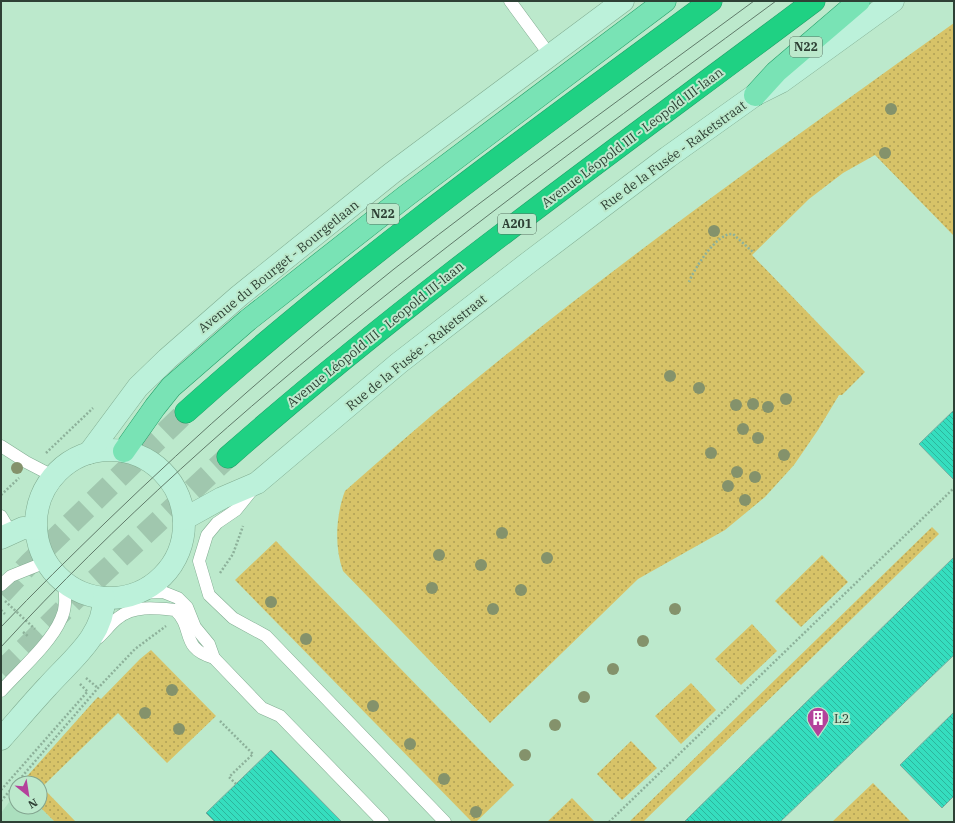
<svg xmlns="http://www.w3.org/2000/svg" width="955" height="823" viewBox="0 0 955 823" font-family="'IBM Plex Serif',serif">
<style>
.built{fill:#abdfbe}
.grass{fill:url(#grass-dots)}
.building{fill:url(#building-back-hatch);stroke:#76ac9e}
.lines{fill:none;stroke-linecap:round;stroke-linejoin:round}
.highway-tunnel{stroke:#a0c7ae;stroke-width:22;stroke-dasharray:22 11;stroke-linecap:butt}
.lane-casing{stroke:#82ad92;stroke-width:13}
.secondary-casing{stroke:#82ad92;stroke-width:23}
.primary-casing{stroke:#249e68;stroke-width:23}
.highway-casing{stroke:#249e68;stroke-width:23}
.path{stroke:#8db19a;stroke-width:2.5;stroke-dasharray:2 2;stroke-linecap:butt}
.lane{stroke:#fff;stroke-width:12}
.secondary{stroke:#bcf1da;stroke-width:22}
.primary{stroke:#79e3b5;stroke-width:22}
.highway{stroke:#1fd183;stroke-width:22}
.tram{stroke:#607b6a;stroke-width:1}
.tree{fill:#84926b}
.labels{text-anchor:middle;stroke-width:4;stroke-linejoin:round;paint-order:stroke}
.shield{fill:#bce9cc;stroke:#597362;stroke-width:1}
.shield-label{font-size:12px;font-weight:bold;fill:#2e4035}
.street-label{font-size:13px;fill:#2e4035;stroke:#bce9cc}
.poi-label{font-size:13px;fill:#2e4035;stroke:#bce9cc;text-anchor:start}
</style>
<defs>
<pattern id="grass-dots" width="8" height="8" patternUnits="userSpaceOnUse"><rect width="8" height="8" fill="#d7c368"/><path d="M2 2h.1M6 6h.1" fill="none" stroke="#afa056" stroke-width="1.8" stroke-linecap="round"/></pattern>
<pattern id="building-back-hatch" width="6" height="6" patternUnits="userSpaceOnUse"><rect width="6" height="6" fill="#35debf"/><path d="M-1 5l2 2M0 0l6 6M5-1l2 2" fill="none" stroke="#2db59c"/></pattern>
</defs>
<rect width="100%" height="100%" fill="#bce9cc"/>
<path class="built" d="M 16,793 L 16,807 L 40,807 L 55,822 L 1,822 L 1,813 Z"/>
<g class="grass">
<path d="M 954,23 L 954,236 L 875,155 L 843,173 L 809,199 L 752,255 L 865,372 L 842,395 L 839,395 L 818,430 L 794,465 L 765,497 L 725,530 L 638,579 L 490,723 L 343,571 C 334,546 336,515 345,491 C 385,456 424,421 465,388 C 622,259 789,141 954,23 Z"/>
<path d="M 932,527 L 939,534 L 643,822 L 629,822 Z"/>
<path d="M 276,541 L 514,785 L 476,822 L 472,822 L 235,580 Z"/>
<path d="M 822,555 L 848,582 L 801,627 L 775,601 Z"/>
<path d="M 752,624 L 777,651 L 741,685 L 715,659 Z"/>
<path d="M 151,650 L 216,716 L 167,763 L 118,713 L 42,787 L 76,822 L 55,822 L 40,807 L 40,783 L 21,783 L 95,700 L 98,697 L 101,699 L 140,659 Z"/>
<path d="M 691,683 L 716,710 L 681,744 L 655,716 Z"/>
<path d="M 631,741 L 657,768 L 622,800 L 597,774 Z"/>
<path d="M 873,783 L 911,822 L 832,822 Z"/>
<path d="M 572,798 L 595,822 L 547,822 Z"/>
</g>
<g class="building">
<path d="M 954,410 L 954,480 L 919,444 Z"/>
<path d="M 954,557 L 954,655 L 780,822 L 684,822 Z"/>
<path d="M 954,712 L 954,796 L 942,808 L 900,765 Z"/>
<path d="M 271,750 L 342,822 L 215,822 L 206,813 Z"/>
</g>
<g class="lines">
<g class="highway-tunnel">
<path d="M 1,594 L 29,564 L 186,412"/>
<path d="M 1,672 L 75,599 L 228,457"/>
</g>
<g class="lane-casing">
<g id="lane">
<path d="M 510,1 L 549,54"/>
<path d="M 1,446 L 26,462 L 53,476"/>
<path d="M 253,489 L 236,510 L 217,523 L 207,535 L 199,561 L 209,595 L 233,618 L 266,636 L 445,822"/>
<path d="M 1,516 L 11,533"/>
<path d="M 1,585 L 11,576 L 46,562"/>
<path d="M 137,593 L 163,592 L 178,598 L 187,607 L 195,627 L 209,644 L 214,658 L 262,708 L 280,716 L 383,822"/>
<path d="M 98,638 C 105,632 110,624 118,618 C 134,605 156,608 175,610 C 195,628 179,648 214,658"/>
<path d="M 1,691 C 19,671 51,643 61,619 C 67,607 65,595 64,582"/>
</g>
</g>
<g class="secondary-casing">
<g id="secondary">
<circle cx="110" cy="524" r="74"/>
<path d="M 89,453 L 138,387 L 167,359 L 239,296 L 392,173 L 623,1"/>
<path d="M 184,519 L 222,498 L 257,483 L 399,363 L 528,263 L 668,157 L 755,95 L 781,82 L 893,1"/>
<path d="M 1,538 L 23,528 L 36,529"/>
<path d="M 1,739 C 17,721 32,703 48,686 C 71,660 104,636 104,598"/>
</g>
</g>
<g class="primary-casing">
<g id="primary">
<path d="M 755,95 L 776,72 L 859,1"/>
<path d="M 124,451 L 155,407 L 171,387 L 248,320 L 406,196 L 665,1"/>
</g>
</g>
<g class="highway-casing">
<g id="highway">
<path d="M 186,412 C 352,263 532,133 711,1"/>
<path d="M 228,457 C 414,293 616,150 814,1"/>
</g>
</g>
<g class="path">
<path d="M 689,282 C 694,269 717,232 733,234 L 754,253"/>
<path d="M 46,453 L 93,408"/>
<path d="M 1,495 L 19,478"/>
<path d="M 220,573 L 233,554 L 243,526"/>
<path d="M 5,601 L 35,629"/>
<path d="M 1,610 L 5,614"/>
<path d="M 23,632 L 29,637"/>
<path d="M 86,678 L 98,688"/>
<path d="M 80,684 L 88,692"/>
<path d="M 220,721 L 253,754 L 229,777 L 236,784"/>
<path d="M 1,790 L 88,691"/>
<path d="M 1,801 L 98,688 L 135,649 L 166,626"/>
<path d="M 609,822 L 954,488"/>
</g>
<use href="#lane" class="lane"/>
<use href="#secondary" class="secondary"/>
<use href="#primary" class="primary"/>
<use href="#highway" class="highway"/>
<g class="tram">
<path d="M 1,627 C 35,591 70,557 106,522 C 198,433 294,349 394,269 C 512,177 633,90 754,1"/>
<path d="M 1,647 C 230,398 505,201 776,1"/>
</g>
</g>
<g class="tree">
<circle cx="891" cy="109" r="6"/>
<circle cx="885" cy="153" r="6"/>
<circle cx="714" cy="231" r="6"/>
<circle cx="670" cy="376" r="6"/>
<circle cx="699" cy="388" r="6"/>
<circle cx="786" cy="399" r="6"/>
<circle cx="753" cy="404" r="6"/>
<circle cx="736" cy="405" r="6"/>
<circle cx="768" cy="407" r="6"/>
<circle cx="743" cy="429" r="6"/>
<circle cx="758" cy="438" r="6"/>
<circle cx="711" cy="453" r="6"/>
<circle cx="784" cy="455" r="6"/>
<circle cx="17" cy="468" r="6"/>
<circle cx="737" cy="472" r="6"/>
<circle cx="755" cy="477" r="6"/>
<circle cx="728" cy="486" r="6"/>
<circle cx="745" cy="500" r="6"/>
<circle cx="502" cy="533" r="6"/>
<circle cx="439" cy="555" r="6"/>
<circle cx="547" cy="558" r="6"/>
<circle cx="481" cy="565" r="6"/>
<circle cx="432" cy="588" r="6"/>
<circle cx="521" cy="590" r="6"/>
<circle cx="271" cy="602" r="6"/>
<circle cx="493" cy="609" r="6"/>
<circle cx="675" cy="609" r="6"/>
<circle cx="306" cy="639" r="6"/>
<circle cx="643" cy="641" r="6"/>
<circle cx="613" cy="669" r="6"/>
<circle cx="172" cy="690" r="6"/>
<circle cx="584" cy="697" r="6"/>
<circle cx="373" cy="706" r="6"/>
<circle cx="145" cy="713" r="6"/>
<circle cx="555" cy="725" r="6"/>
<circle cx="179" cy="729" r="6"/>
<circle cx="410" cy="744" r="6"/>
<circle cx="525" cy="755" r="6"/>
<circle cx="444" cy="779" r="6"/>
<circle cx="476" cy="812" r="6"/>
</g>
<defs>
<g id="building-pin" transform="scale(1.15)"><path d="M0 17L-7.5 6A9.5 9.5 0 1 1 7.5 6Z" fill="#b4419b" stroke="#bce9cc"/><path d="M-4-6H4V6H1V3H-1V6H-4ZM-2.5-4.3h1.7v1.8h-1.7ZM.8-4.3h1.7v1.8H.8ZM-2.5-1h1.7V.8h-1.7ZM.8-1h1.7V.8H.8Z" fill="#fff"/></g>
</defs>
<g fill-rule="evenodd">
<use href="#building-pin" x="818" y="718"/>
</g>
<g class="labels">
<g class="shield">
<rect x="790" y="37" width="32" height="20" rx="3"/>
<rect x="367" y="204" width="32" height="20" rx="3"/>
<rect x="498" y="214" width="38" height="20" rx="3"/>
</g>
<g class="shield-label">
<text x="806" y="51">N22</text>
<text x="383" y="218">N22</text>
<text x="517" y="228">A201</text>
</g>
<g class="street-label">
<text transform="translate(632 137) rotate(-37)" y="5">Avenue Léopold III - Leopold III-laan</text>
<text transform="translate(673 155) rotate(-36)" y="5">Rue de la Fusée - Raketstraat</text>
<text transform="translate(278 266) rotate(-39)" y="5">Avenue du Bourget - Bourgetlaan</text>
<text transform="translate(375 334) rotate(-39)" y="5">Avenue Léopold III - Leopold III-laan</text>
<text transform="translate(416 352) rotate(-39)" y="5">Rue de la Fusée - Raketstraat</text>
</g>
<g class="poi-label">
<text x="834" y="723">L2</text>
</g>
</g>
<rect width="955" height="823" fill="none" stroke="#2e4035" stroke-width="4"/>
<g transform="translate(28 795) rotate(150)"><circle r="19" fill="#bce9cc" stroke="#83a590"/>
<path d="M0-3L7 15L0 10L-7 15Z" fill="#b4419b"/>
<text y="-6" font-size="11" font-weight="bold" text-anchor="middle" fill="#2e4035">N</text>
</g>
</svg>
